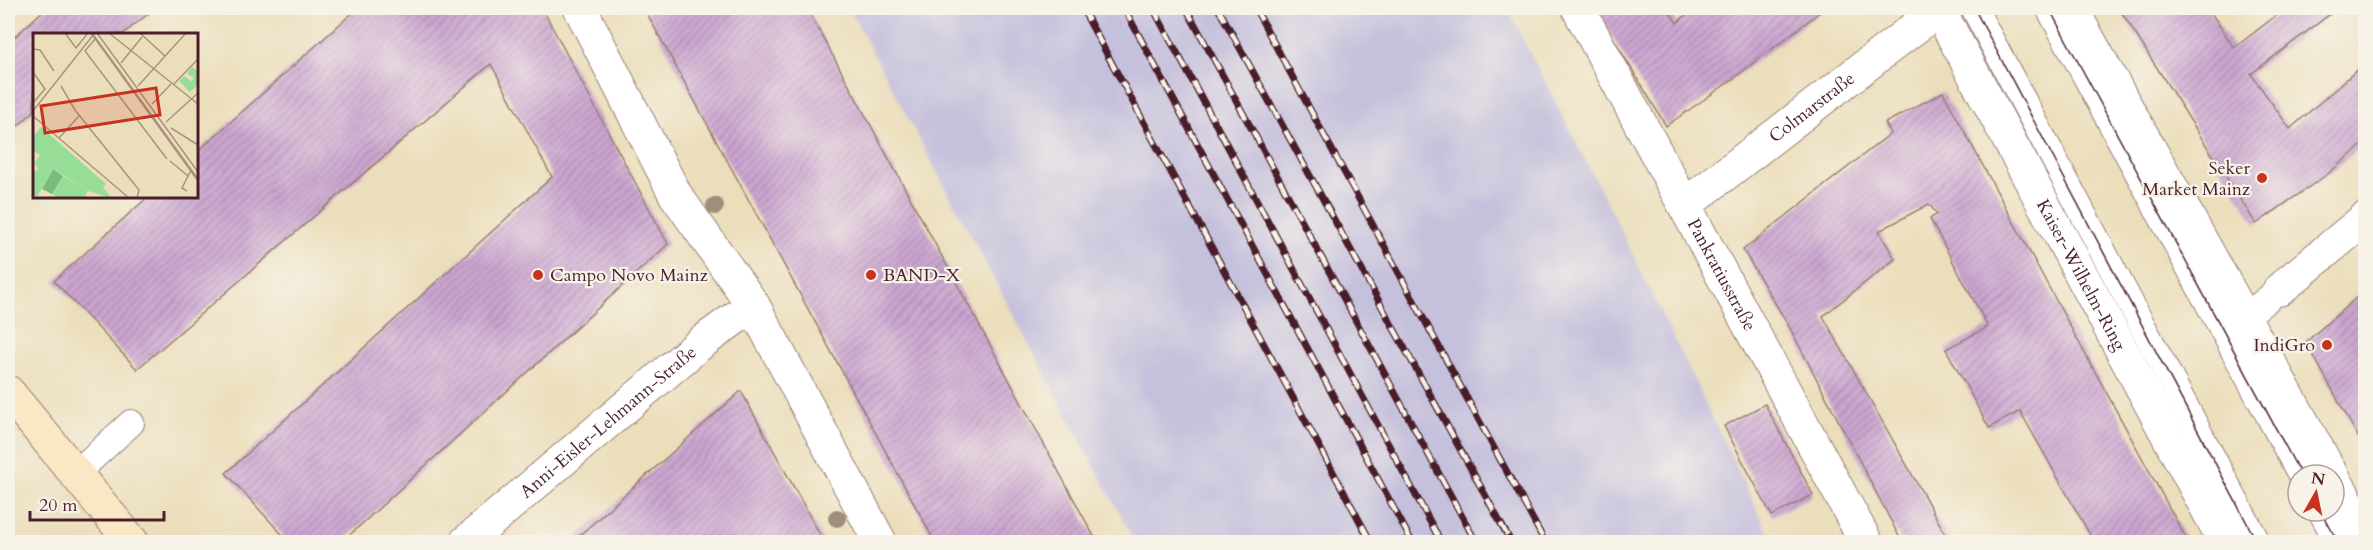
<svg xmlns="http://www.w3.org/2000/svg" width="2373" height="550" viewBox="0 0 2373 550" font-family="Cardo,serif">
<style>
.railway{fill:#c5c0db}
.building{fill:url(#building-hatch)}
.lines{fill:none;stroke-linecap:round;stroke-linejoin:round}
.service-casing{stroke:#9a7e73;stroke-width:28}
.minor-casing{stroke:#9a7e73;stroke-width:35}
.tertiary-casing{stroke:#9a7e73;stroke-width:35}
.secondary-casing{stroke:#9a7e73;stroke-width:35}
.service{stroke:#fff;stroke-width:26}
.minor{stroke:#fff;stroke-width:33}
.tertiary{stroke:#fff;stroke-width:33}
.secondary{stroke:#fae7c3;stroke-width:33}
.tram{stroke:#4a1f2b;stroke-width:1.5}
.rail-casing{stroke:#4a1f2b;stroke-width:7}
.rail{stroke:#f7f3e8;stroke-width:4.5;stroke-dasharray:14;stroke-linecap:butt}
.tree{fill:#9d8f7b}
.poi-dot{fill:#c8321e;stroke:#f7f3e8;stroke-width:2}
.labels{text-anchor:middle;stroke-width:4.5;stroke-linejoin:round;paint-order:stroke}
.street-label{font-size:18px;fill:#4a1f2b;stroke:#f7f3e8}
.poi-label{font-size:18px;fill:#4a1f2b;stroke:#f7f3e8;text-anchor:end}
.inset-road{fill:none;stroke:#ab9281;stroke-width:1.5}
.view{fill:#c8321e;fill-opacity:0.15;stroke:#c8321e;stroke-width:3}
.inset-edge{fill:none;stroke:#4a1f2b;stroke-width:3}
</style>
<defs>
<pattern id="building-hatch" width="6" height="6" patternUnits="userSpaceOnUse" patternTransform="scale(1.5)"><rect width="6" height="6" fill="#cba5d1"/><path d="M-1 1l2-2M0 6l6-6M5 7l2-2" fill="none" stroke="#a786aa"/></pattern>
</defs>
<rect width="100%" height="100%" fill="#f7f3e8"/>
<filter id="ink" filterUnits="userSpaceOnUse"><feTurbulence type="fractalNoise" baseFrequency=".0167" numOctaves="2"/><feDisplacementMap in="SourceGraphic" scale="12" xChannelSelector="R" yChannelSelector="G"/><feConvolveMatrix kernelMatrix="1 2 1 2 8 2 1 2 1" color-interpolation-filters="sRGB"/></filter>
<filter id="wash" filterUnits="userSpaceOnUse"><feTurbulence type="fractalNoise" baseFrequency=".008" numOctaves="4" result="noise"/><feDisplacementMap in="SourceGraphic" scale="24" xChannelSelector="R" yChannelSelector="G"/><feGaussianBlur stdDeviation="1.35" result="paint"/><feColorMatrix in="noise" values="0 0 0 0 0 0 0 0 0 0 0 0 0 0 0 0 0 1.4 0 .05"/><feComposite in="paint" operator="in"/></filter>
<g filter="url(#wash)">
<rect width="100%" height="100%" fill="#ebdebb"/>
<path class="railway" d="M 849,8 L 1507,8 L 1614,216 L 1773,542 L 1135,542 Z"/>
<g id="blocks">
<g class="building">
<path d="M 46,8 L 155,8 L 123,34 L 34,34 L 34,111 L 8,135 L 8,43 Z"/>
<path d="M 358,8 L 542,8 L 668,244 L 342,542 L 289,542 L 226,473 L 552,177 L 491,64 L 137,369 L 54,281 L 149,196 L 196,196 L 196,153 Z"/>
<path d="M 644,8 L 807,8 L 1097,542 L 935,542 Z"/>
<path d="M 1595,8 L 1667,8 L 1677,23 L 1694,8 L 1825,8 L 1729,82 L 1666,126 Z"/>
<path d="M 2119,8 L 2208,8 L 2234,48 L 2286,8 L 2338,8 L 2251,74 L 2290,129 L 2366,62 L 2366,142 L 2329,173 L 2256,224 Z"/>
<path d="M 1943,92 L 2052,293 L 2188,542 L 2094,542 L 2020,411 L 1989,428 L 1946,349 L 1988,327 L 1930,219 L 1937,214 L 1929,204 L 1879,231 L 1895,259 L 1823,316 L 1950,542 L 1902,542 L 1790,328 L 1743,250 L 1891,133 L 1885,123 Z"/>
<path d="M 2366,289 L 2366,451 L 2306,342 Z"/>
<path d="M 741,391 L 824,542 L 572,542 Z"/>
<path d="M 1765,404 L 1813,495 L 1772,516 L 1724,426 Z"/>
</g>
</g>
</g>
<g filter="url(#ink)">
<use href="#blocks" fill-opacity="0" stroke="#9a7e73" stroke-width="1.5"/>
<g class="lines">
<g class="service-casing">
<g id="service">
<path d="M 1974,8 L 2257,542"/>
<path d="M 2049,8 L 2301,475"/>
<path d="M 2245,317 L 2280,289"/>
<path d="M 75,474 L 131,423"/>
<path d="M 2321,511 L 2338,542"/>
</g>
</g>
<g class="minor-casing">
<g id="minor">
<path d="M 580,8 L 675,194 L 753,305 L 880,542"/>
<path id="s1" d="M 1578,8 L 1866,542"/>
<path id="s2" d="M 1685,205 L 1939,9"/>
<path d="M 2280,289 L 2366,218"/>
<path id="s3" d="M 466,542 L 701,343 L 753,305"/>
</g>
</g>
<g class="tertiary-casing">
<g id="tertiary">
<path id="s4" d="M 1938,8 L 2225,542"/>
<path d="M 2071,8 L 2332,475"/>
<path d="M 2334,478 L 2366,535"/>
</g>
</g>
<g class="secondary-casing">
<path id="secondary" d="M 8,392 L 132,542"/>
</g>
<use href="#service" class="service"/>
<use href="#minor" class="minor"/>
<use href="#tertiary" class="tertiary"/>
<use href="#secondary" class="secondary"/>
<g class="tram">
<path d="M 1974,8 L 2257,542"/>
<path d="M 2049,8 L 2301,475"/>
<path d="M 2321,511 L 2338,542"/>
</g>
<g class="rail-casing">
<g id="rail">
<path d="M 1082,8 L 1371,542"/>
<path d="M 1124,8 L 1412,542"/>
<path d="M 1153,8 L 1441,542"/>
<path d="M 1186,8 L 1476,542"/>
<path d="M 1218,8 L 1511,542"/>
<path d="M 1255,8 L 1545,542"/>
</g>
</g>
<use href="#rail" class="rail"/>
</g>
<g class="tree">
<circle cx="715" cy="206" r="9"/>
<circle cx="837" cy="518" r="9"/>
</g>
</g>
<g class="poi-dot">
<circle cx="2262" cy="178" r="6"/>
<circle cx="538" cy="275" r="6"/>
<circle cx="871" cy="275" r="6"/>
<circle cx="2327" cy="345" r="6"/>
</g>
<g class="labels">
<g class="street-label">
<text dy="6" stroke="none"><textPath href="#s2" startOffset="160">Colmarstraße</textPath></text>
<text dy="6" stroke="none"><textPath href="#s1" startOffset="303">Pankratiusstraße</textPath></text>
<text dy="6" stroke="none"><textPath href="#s4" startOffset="303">Kaiser-Wilhelm-Ring</textPath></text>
<text dy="6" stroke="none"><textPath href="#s3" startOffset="186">Anni-Eisler-Lehmann-Straße</textPath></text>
</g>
<g class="poi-label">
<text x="2250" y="174">Seker<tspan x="2250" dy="21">Market Mainz</tspan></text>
<text x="550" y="281" text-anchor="start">Campo Novo Mainz</text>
<text x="883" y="281" text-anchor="start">BAND-X</text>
<text x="2315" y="351">IndiGro</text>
</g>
</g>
<g transform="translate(33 33)">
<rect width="165" height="165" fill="#ebdebb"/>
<path d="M 159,34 L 165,39 L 165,52 L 157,59 L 146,48 L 151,43 L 158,48 L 161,45 L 154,40 ZM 30,143 L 55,158 L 51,165 L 25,165 L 19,161 Z" fill="#96de98"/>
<path d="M 20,136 L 30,143 L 19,161 L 9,156 Z" fill="#78bd80"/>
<path d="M 8,94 L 73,151 L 70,154 L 78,165 L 55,158 L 20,136 L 4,164 L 0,162 L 0,139 L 5,137 L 2,129 L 7,122 L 0,118 L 0,103 Z" fill="#96de98"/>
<path class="inset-road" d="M 32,0 L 43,15 L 55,0M 58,0 L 165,148M 59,0 L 165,146M 64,0 L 165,139M 76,0 L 165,71M 107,0 L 132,23M 62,6 L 52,18 L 134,126M 0,16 L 7,17 L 21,38M 88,30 L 109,4M 0,39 L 12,56 L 0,70M 140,52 L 165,26M 28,53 L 42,77 L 106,157 L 104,165M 105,53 L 153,0M 119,71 L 138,51M 0,78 L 61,1M 0,83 L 96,165M 133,89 L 165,60M 138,95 L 165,112M 26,105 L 47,82M 137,128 L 155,143M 154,158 L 149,155 L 158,137"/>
<path class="view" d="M 123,55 L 127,82 L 12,100 L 8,73 Z"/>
<rect width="165" height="165" class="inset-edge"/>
</g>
<rect width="2373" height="550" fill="none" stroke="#f7f3e8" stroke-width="30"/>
<g transform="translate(2316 493) rotate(9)"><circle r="28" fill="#f7f3e8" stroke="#b29e9c" stroke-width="1.5"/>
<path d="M0-4.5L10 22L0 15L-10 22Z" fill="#c8321e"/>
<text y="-9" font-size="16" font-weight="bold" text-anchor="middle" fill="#4a1f2b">N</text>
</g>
<path d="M30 511v9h134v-9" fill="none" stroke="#4a1f2b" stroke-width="3"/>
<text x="39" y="511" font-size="18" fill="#4a1f2b" stroke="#f7f3e8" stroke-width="4.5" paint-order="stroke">20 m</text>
</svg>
